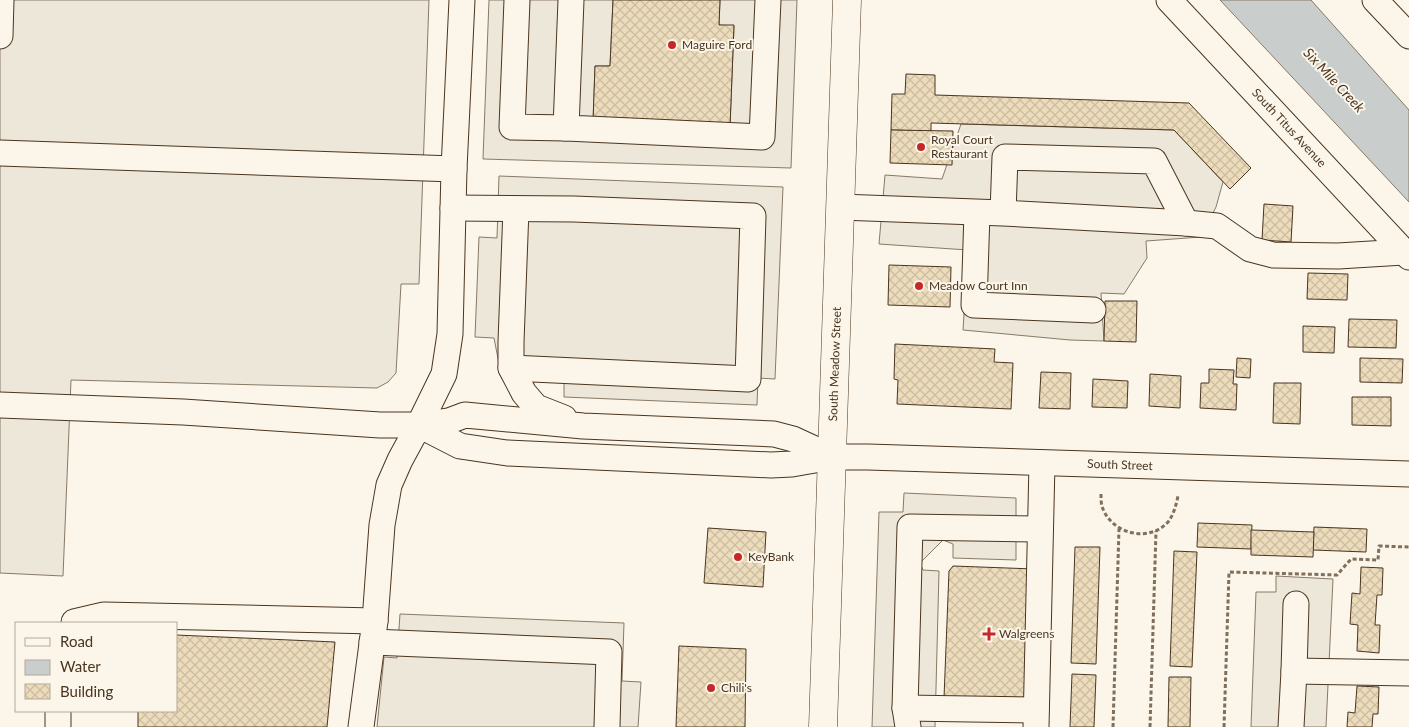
<svg xmlns="http://www.w3.org/2000/svg" width="1409" height="727" viewBox="0 0 1409 727" font-family="Lato,sans-serif">
<style>
.parking{fill:#ede7d9;stroke:#887966}
.water{fill:#c9cecd;stroke:#887966}
.building{fill:url(#building-cross-hatch);stroke:#4a3520}
.lines{fill:none;stroke-linecap:round;stroke-linejoin:round}
.minor-casing{stroke:#4a3520;stroke-width:27}
.highway-casing{stroke:#4a3520;stroke-width:29}
.path{stroke:#7f6f5c;stroke-width:3;stroke-dasharray:4 2.5;stroke-linecap:butt}
.minor{stroke:#fbf6e9;stroke-width:25}
.highway{stroke:#fbf6e9;stroke-width:28}
.poi-dot{fill:#c62828;stroke:#fbf6e9;stroke-width:2}
.labels{text-anchor:middle;stroke-width:4;stroke-linejoin:round;paint-order:stroke}
.poi-label{font-size:12px;fill:#4a3520;stroke:#fbf6e9;text-anchor:start}
.street-label{font-size:12px;fill:#4a3520;stroke:#fbf6e9}
.water-label{font-size:14px;font-style:italic;fill:#4a3520;stroke:#fbf6e9}
</style>
<defs>
<pattern id="building-cross-hatch" width="8" height="8" patternUnits="userSpaceOnUse" patternTransform="scale(1.25)"><rect width="8" height="8" fill="#ecdcbc"/><path d="M0 0l8 8M0 8l8-8" fill="none" stroke="#ccbda1"/></pattern>
</defs>
<rect width="100%" height="100%" fill="#fbf6e9"/>
<g class="parking">
<path d="M 0,0 L 429,0 L 419,284 L 401,284 L 396,373 L 388,382 L 377,388 L 71,380 L 63,576 L 0,573 Z"/>
<path d="M 489,0 L 613,0 L 610,66 L 595,66 L 593,122 L 730,126 L 734,26 L 719,25 L 720,0 L 797,0 L 791,168 L 483,159 Z"/>
<path d="M 961,124 L 1174,130 L 1223,182 L 1216,207 L 1201,237 L 1146,241 L 1147,258 L 1124,294 L 1101,293 L 1104,341 L 1070,340 L 963,330 L 968,250 L 879,244 L 885,175 L 942,179 Z"/>
<path d="M 499,176 L 783,187 L 775,379 L 758,378 L 757,405 L 564,397 L 564,382 L 502,379 L 494,338 L 475,337 L 479,237 L 497,238 Z"/>
<path d="M 904,493 L 1016,498 L 1016,560 L 953,558 L 953,544 L 943,540 L 920,563 L 923,570 L 939,571 L 935,727 L 872,727 L 879,512 L 903,512 Z"/>
<path d="M 1276,576 L 1333,579 L 1326,727 L 1251,727 L 1256,592 L 1276,592 Z"/>
<path d="M 400,614 L 624,623 L 622,681 L 641,682 L 638,727 L 377,727 L 384,657 L 397,658 Z"/>
</g>
<path class="water" d="M 1220,0 L 1311,0 L 1409,110 L 1409,202 Z"/>
<g class="building">
<path d="M 613,0 L 720,0 L 719,25 L 734,25 L 730,127 L 593,122 L 595,66 L 610,66 Z"/>
<path d="M 906,74 L 935,75 L 935,95 L 1189,103 L 1251,168 L 1230,189 L 1174,130 L 931,123 L 931,131 L 891,130 L 892,94 L 905,94 Z"/>
<path d="M 891,130 L 953,131 L 952,165 L 890,163 Z"/>
<path d="M 1264,204 L 1293,206 L 1291,242 L 1262,240 Z"/>
<path d="M 889,265 L 951,267 L 950,307 L 888,305 Z"/>
<path d="M 1308,273 L 1348,274 L 1347,300 L 1307,299 Z"/>
<path d="M 1105,301 L 1137,301 L 1136,342 L 1104,341 Z"/>
<path d="M 1349,319 L 1397,320 L 1396,348 L 1348,347 Z"/>
<path d="M 1303,326 L 1335,327 L 1334,353 L 1303,352 Z"/>
<path d="M 895,344 L 995,349 L 994,362 L 1013,363 L 1011,409 L 897,404 L 898,380 L 894,379 Z"/>
<path d="M 1237,358 L 1251,359 L 1250,378 L 1236,377 Z"/>
<path d="M 1360,358 L 1403,359 L 1402,383 L 1360,382 Z"/>
<path d="M 1209,369 L 1234,370 L 1233,384 L 1237,384 L 1236,410 L 1200,408 L 1201,383 L 1209,383 Z"/>
<path d="M 1041,372 L 1071,373 L 1070,409 L 1039,408 Z"/>
<path d="M 1150,374 L 1181,376 L 1180,408 L 1149,406 Z"/>
<path d="M 1093,379 L 1128,381 L 1127,408 L 1092,407 Z"/>
<path d="M 1274,383 L 1301,383 L 1300,424 L 1273,423 Z"/>
<path d="M 1352,397 L 1391,397 L 1391,426 L 1352,425 Z"/>
<path d="M 1198,523 L 1252,525 L 1251,549 L 1197,547 Z"/>
<path d="M 1314,527 L 1367,529 L 1366,552 L 1313,550 Z"/>
<path d="M 708,528 L 766,532 L 763,587 L 704,583 Z"/>
<path d="M 1251,530 L 1314,532 L 1313,557 L 1251,555 Z"/>
<path d="M 1075,547 L 1100,547 L 1096,664 L 1071,663 Z"/>
<path d="M 1174,551 L 1197,552 L 1192,667 L 1170,666 Z"/>
<path d="M 953,566 L 1034,569 L 1029,701 L 944,698 L 949,571 Z"/>
<path d="M 1361,567 L 1383,568 L 1382,595 L 1377,595 L 1375,625 L 1380,625 L 1379,653 L 1357,651 L 1358,625 L 1350,624 L 1352,593 L 1360,594 Z"/>
<path d="M 176,635 L 335,642 L 327,727 L 138,727 L 138,711 L 176,711 Z"/>
<path d="M 679,646 L 746,649 L 745,727 L 676,727 Z"/>
<path d="M 1072,674 L 1096,675 L 1094,727 L 1070,727 Z"/>
<path d="M 1169,677 L 1191,677 L 1190,727 L 1168,727 Z"/>
<path d="M 1357,686 L 1379,687 L 1378,714 L 1373,714 L 1372,727 L 1347,727 L 1348,712 L 1355,713 Z"/>
</g>
<g class="lines">
<g class="minor-casing">
<g id="minor">
<path d="M 517,0 L 512,127 L 566,128"/>
<path d="M 571,0 L 566,128 L 762,137 L 768,0"/>
<path d="M 1169,0 L 1409,257"/>
<path d="M 1375,0 L 1409,36"/>
<path d="M 0,36 L 1,0"/>
<path d="M 0,153 L 454,169"/>
<path d="M 840,207 L 1003,213 L 1186,223 L 1154,161 L 1005,157 L 1003,213"/>
<path d="M 453,208 L 574,209 L 753,216 L 748,379 L 511,368"/>
<path d="M 516,209 L 511,342 L 511,368 L 524,393 L 536,407 L 564,418"/>
<path d="M 977,213 L 974,305 L 1093,310"/>
<path d="M 1186,223 L 1217,226 L 1250,249 L 1273,255 L 1338,256 L 1404,252"/>
<path d="M 0,405 L 183,412 L 380,425 L 419,425 L 449,421 L 465,415 L 583,426 L 774,434 L 793,439 L 832,457"/>
<path d="M 419,425 L 460,446 L 507,453 L 771,465 L 792,464 L 832,457 L 868,457 L 1409,474"/>
<path d="M 1296,604 L 1294,671 L 1409,673"/>
<path d="M 74,623 L 74,622 L 104,615 L 375,621"/>
<path d="M 372,642 L 609,652 L 607,727"/>
<path d="M 905,708 L 1036,710"/>
<path d="M 58,727 L 58,711"/>
<path d="M 361,727 L 375,621 L 382,525 L 389,485 L 400,460 L 419,425 L 444,374 L 450,334 L 454,169 L 462,0"/>
<path d="M 908,727 L 905,708 L 910,527 L 1040,529"/>
<path d="M 1036,727 L 1042,463"/>
<path d="M 1291,727 L 1294,671"/>
</g>
</g>
<g class="highway-casing">
<path id="highway" d="M 823,727 L 847,0"/>
</g>
<g class="path">
<path d="M 1101,494 C 1101,499 1101,505 1103,509 C 1113,534 1149,543 1168,522 C 1174,514 1176,505 1178,496"/>
<path d="M 1113,727 L 1119,529"/>
<path d="M 1150,727 L 1156,531"/>
<path d="M 1224,727 L 1229,572 L 1337,575 L 1351,559 L 1378,560 L 1379,546 L 1409,547"/>
</g>
<use href="#minor" class="minor"/>
<use href="#highway" class="highway"/>
</g>
<g class="poi-dot">
<circle cx="672" cy="45" r="5"/>
<circle cx="921" cy="147" r="5"/>
<circle cx="919" cy="286" r="5"/>
<circle cx="738" cy="557" r="5"/>
<path d="M986.5 626.5h5v5h5v5h-5v5h-5v-5h-5v-5h5z"/>
<circle cx="711" cy="688" r="5"/>
</g>
<g class="labels">
<g class="poi-label">
<text x="682" y="49">Maguire Ford</text>
<text x="931" y="144">Royal Court<tspan x="931" dy="14">Restaurant</tspan></text>
<text x="929" y="290">Meadow Court Inn</text>
<text x="748" y="561">KeyBank</text>
<text x="999" y="638">Walgreens</text>
<text x="721" y="692">Chili's</text>
</g>
<g class="street-label">
<text transform="translate(1289 128) rotate(47)" y="4">South Titus Avenue</text>
<text transform="translate(835 364) rotate(-88)" y="4">South Meadow Street</text>
<text transform="translate(1120 465) rotate(2)" y="4">South Street</text>
</g>
<g class="water-label">
<text transform="translate(1334 80) rotate(47)" y="5">Six Mile Creek</text>
</g>
</g>
<rect x="15" y="622" width="162" height="90" fill="#fbf6e9" stroke="#b4a999"/>
<rect x="25" y="638" width="25" height="8" fill="#fbf6e9" stroke="#b4a999"/>
<text x="60" y="647" font-size="15" fill="#4a3520">Road</text>
<rect x="25" y="660" width="25" height="15" fill="#c9cecd" stroke="#b4a999"/>
<text x="60" y="672" font-size="15" fill="#4a3520">Water</text>
<rect x="25" y="684" width="25" height="15" fill="url(#building-cross-hatch)" stroke="#b4a999"/>
<text x="60" y="697" font-size="15" fill="#4a3520">Building</text>
</svg>
